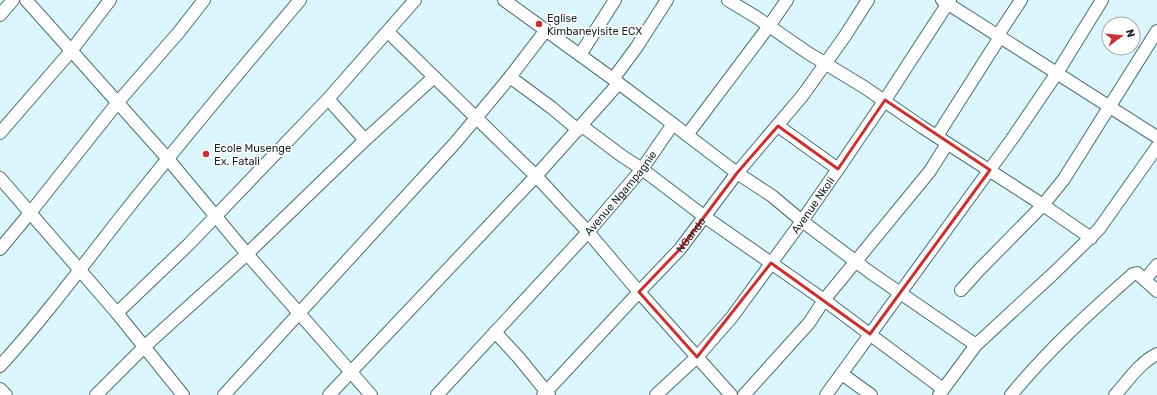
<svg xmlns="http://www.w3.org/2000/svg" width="1157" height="395" viewBox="0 0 1157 395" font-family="Rubik,sans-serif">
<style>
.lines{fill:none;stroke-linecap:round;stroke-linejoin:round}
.minor-casing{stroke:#4e6b74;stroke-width:14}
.minor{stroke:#fff;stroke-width:12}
.marked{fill:none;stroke:#c33432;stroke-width:3;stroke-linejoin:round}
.poi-dot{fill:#c33432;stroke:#fff;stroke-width:1.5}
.labels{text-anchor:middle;stroke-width:3.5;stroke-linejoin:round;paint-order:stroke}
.poi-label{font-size:11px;fill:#192529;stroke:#fff;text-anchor:start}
.street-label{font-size:11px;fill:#192529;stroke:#fff}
</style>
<rect width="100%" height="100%" fill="#dcf6fe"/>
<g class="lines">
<g class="minor-casing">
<g id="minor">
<path d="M 26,0 L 168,159 L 247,254 L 371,395"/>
<path d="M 504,0 L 613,79 L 673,124"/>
<path d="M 728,0 L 756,17 L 808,53 L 864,87 L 922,127 L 1043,205 L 1091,238"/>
<path d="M 942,0 L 1157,137"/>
<path d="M 0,15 L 13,0"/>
<path d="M 388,32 L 536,176 L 588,232 L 639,292 L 731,395"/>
<path d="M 998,35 L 1021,0"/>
<path d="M 580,55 L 615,0"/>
<path d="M 510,77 L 552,108 L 578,130"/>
<path d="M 613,79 L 636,48 L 667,0"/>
<path d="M 328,99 L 365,140"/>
<path d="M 582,126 L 622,156 L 642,169 L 705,217 L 771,263 L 824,300 L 943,389"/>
<path d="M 778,126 L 838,169"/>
<path d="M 0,133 L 71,51 L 110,0"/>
<path d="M 687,135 L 737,173 L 772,196 L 802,221 L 871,273 L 976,345"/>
<path d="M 937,136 L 1000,37"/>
<path d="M 0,178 L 117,313 L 183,395"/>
<path d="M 0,249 L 30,213 L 118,102 L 179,32 L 204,0"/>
<path d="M 1145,280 L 1157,265"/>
<path d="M 961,290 L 980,269 L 1043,205 L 1064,179 L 1157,31"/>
<path d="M 117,313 L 189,244 L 328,99 L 415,0"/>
<path d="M 495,332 L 519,358 L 549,395"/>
<path d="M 0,366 C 43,319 81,268 120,218 C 179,144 239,72 300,0"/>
<path d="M 842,374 L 871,395"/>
<path d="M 0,389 L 6,395"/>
<path d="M 96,395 L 144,347 L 247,254 L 365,140 L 434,77"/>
<path d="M 224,395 L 456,142 L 510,77 L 546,30"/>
<path d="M 329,395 L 536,176 L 618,84"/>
<path id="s1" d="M 437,395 L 588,232 L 642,169 L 673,124 L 687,135 L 769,26 L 787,0"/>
<path id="s2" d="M 543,395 L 639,292 L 680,249 L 737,173 L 803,95 L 845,36 L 868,0"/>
<path id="s3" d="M 656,395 L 697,357 L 732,317 L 802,221 L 838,169 L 885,100 L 950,0"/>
<path d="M 744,395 L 809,323 L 824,300 L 930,171 L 947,144"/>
<path d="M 826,395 L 1012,139 L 1057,73 L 1102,0"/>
<path d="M 939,395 L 976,345 L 1055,272 L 1099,229 L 1157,147"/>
<path d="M 1011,395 C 1048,350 1090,312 1133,274 L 1137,273 L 1157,291"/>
<path d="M 1115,395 C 1128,381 1139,363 1157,354"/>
</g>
</g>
<use href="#minor" class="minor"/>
</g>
<path class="marked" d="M 885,100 L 990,170 L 870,334 L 771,263 L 697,357 L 639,292 L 680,249 L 737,173 L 778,126 L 838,169 Z"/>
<g class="poi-dot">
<circle cx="539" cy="24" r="4"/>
<circle cx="206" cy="154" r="4"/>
</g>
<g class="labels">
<g class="poi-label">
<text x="547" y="22">Eglise<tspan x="547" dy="13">Kimbaneyisite ECX</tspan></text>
<text x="214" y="152">Ecole Musenge<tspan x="214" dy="13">Ex. Fatali</tspan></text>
</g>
<g class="street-label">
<text dy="4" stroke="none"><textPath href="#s1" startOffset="273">Avenue Ngampagnie</textPath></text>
<text dy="4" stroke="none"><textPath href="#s3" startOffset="247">Avenue Nkoli</textPath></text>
<text dy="4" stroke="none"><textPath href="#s2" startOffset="218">NGando</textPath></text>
</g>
</g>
<g transform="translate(1121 36) rotate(74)"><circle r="19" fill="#ffffff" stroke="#a3a8a9"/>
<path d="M0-3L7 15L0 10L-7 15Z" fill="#c33432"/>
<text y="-6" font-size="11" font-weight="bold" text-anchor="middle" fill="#192529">N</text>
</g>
</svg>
